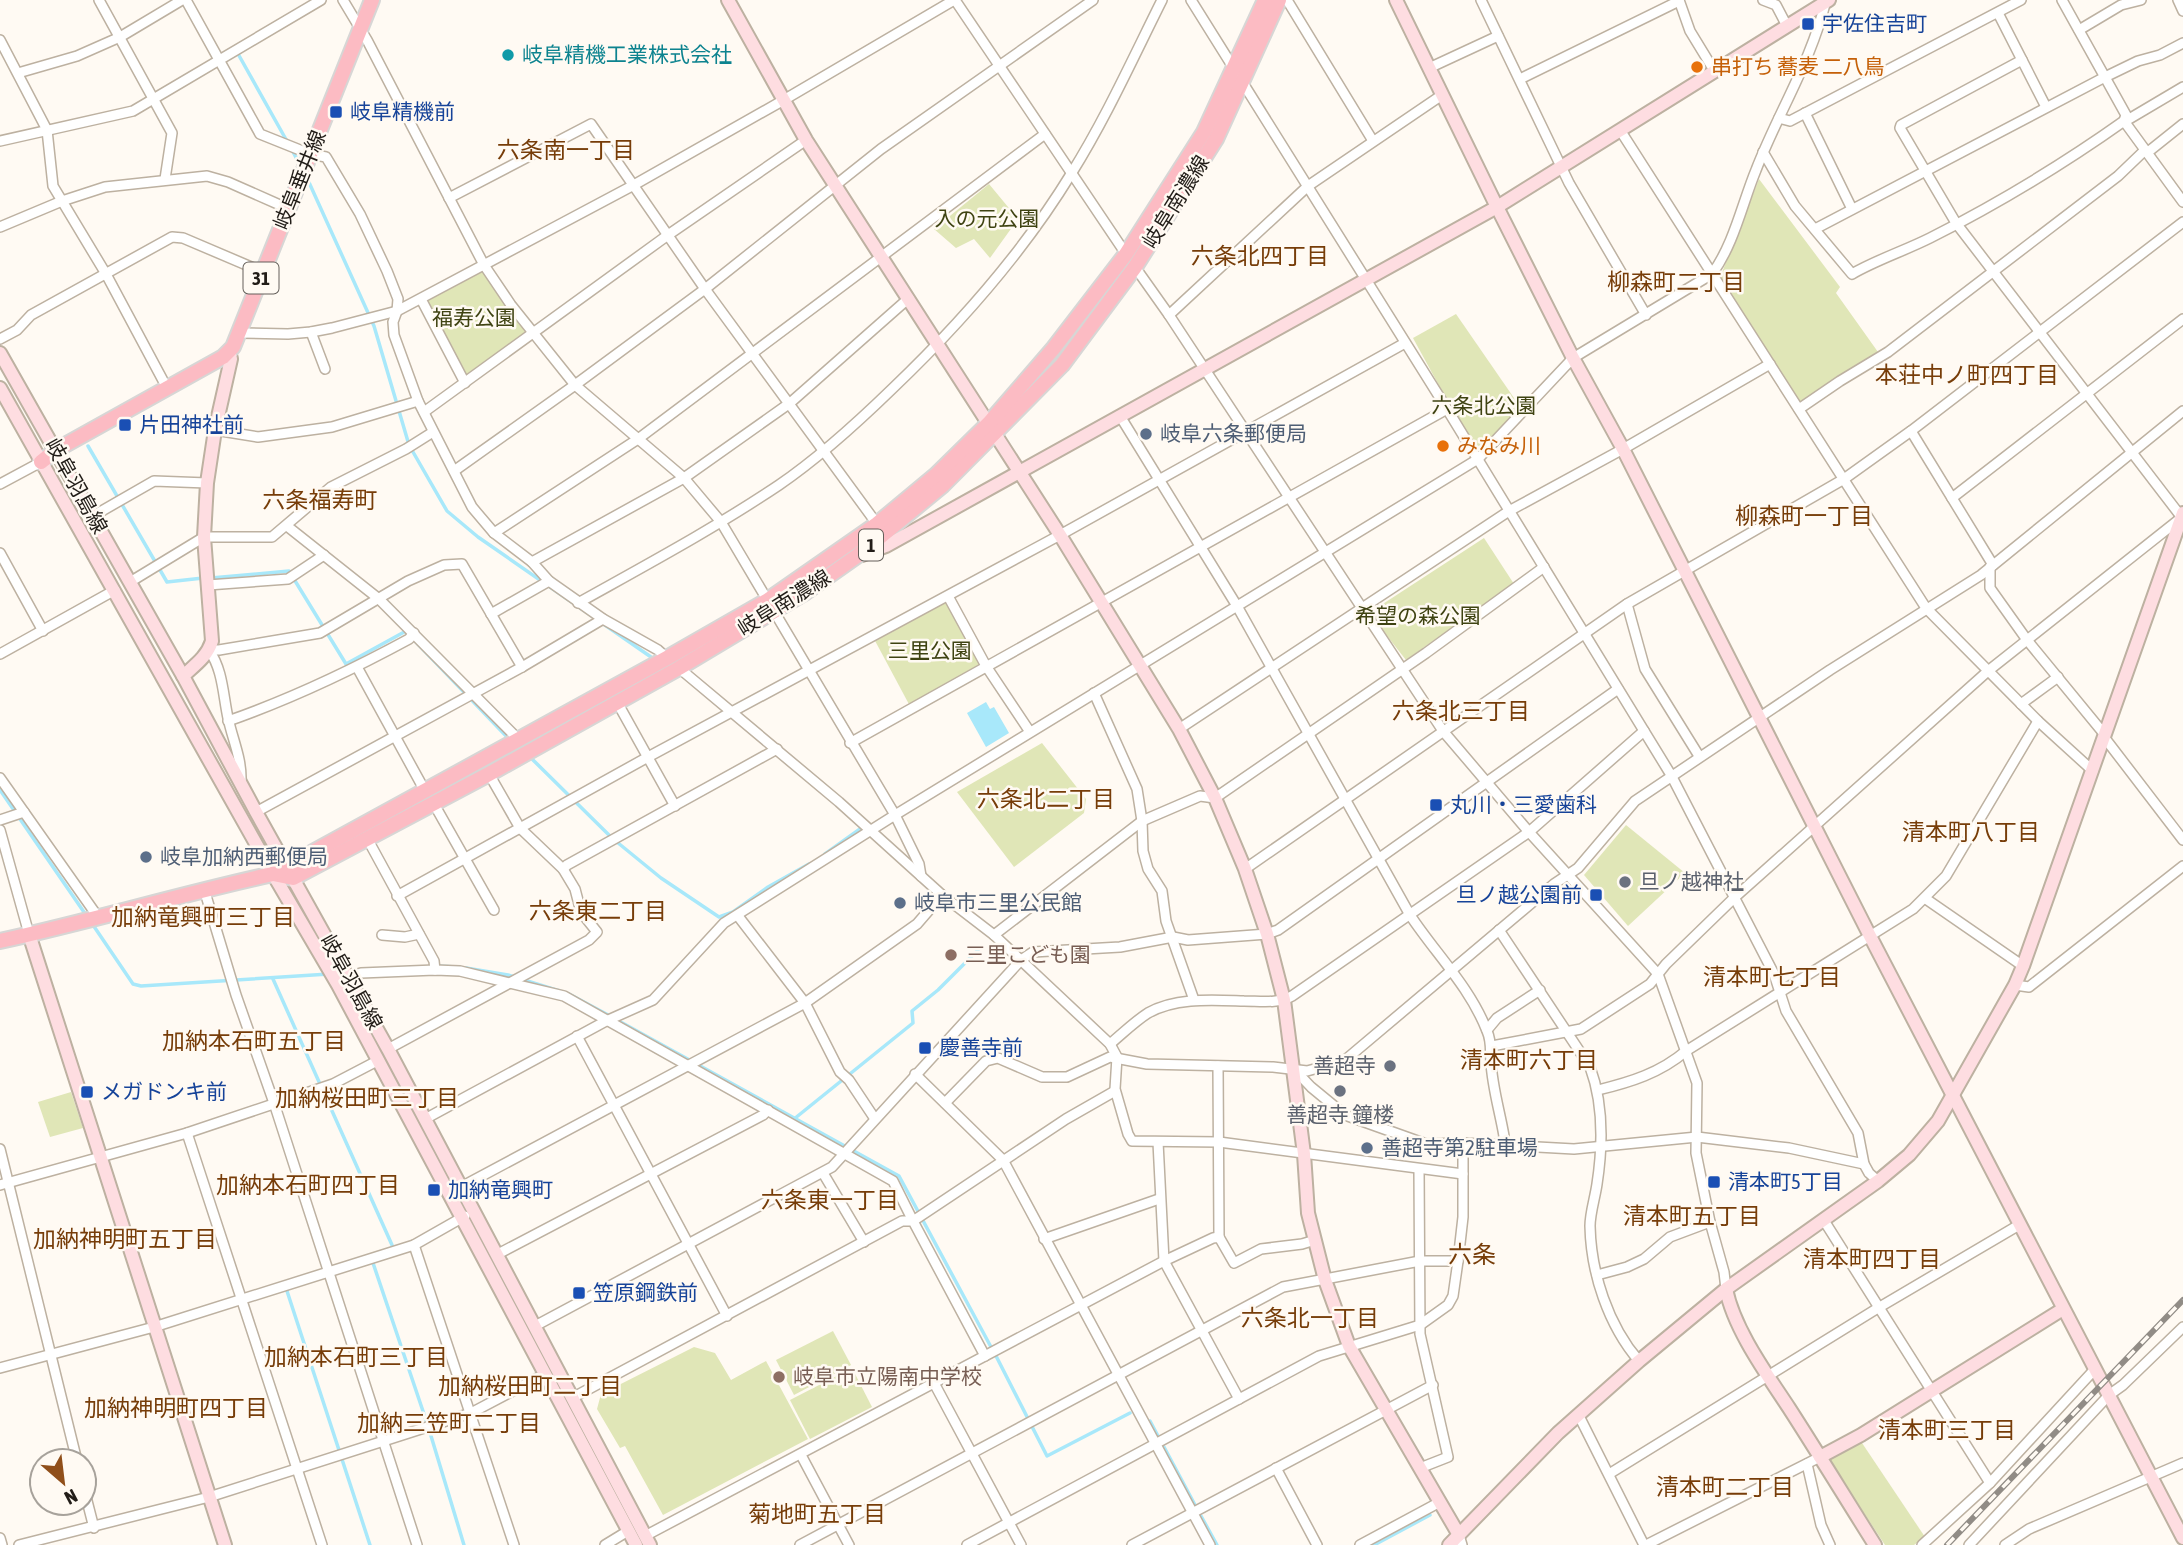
<svg xmlns="http://www.w3.org/2000/svg" width="2183" height="1545" viewBox="0 0 2183 1545" font-family="'Asap Condensed','Noto Sans JP',sans-serif">
<style>
.green{fill:#e0e6b7}
.water{fill:#a8e8fa}
.lines{fill:none;stroke-linecap:round;stroke-linejoin:round}
.stream{stroke:#a8e8fa;stroke-width:3.5}
.street-casing{stroke:#bdb1a1;stroke-width:12}
.secondary-casing{stroke:#bdb1a1;stroke-width:16}
.primary-casing{stroke:#d7d6d5;stroke-width:18}
.street{stroke:#fff;stroke-width:9}
.secondary{stroke:#fedde1;stroke-width:12}
.primary{stroke:#fcbbc3;stroke-width:14}
.rail-casing{stroke:#918c86;stroke-width:6}
.rail{stroke:#fffaf3;stroke-width:3.5;stroke-dasharray:10;stroke-linecap:butt}
.transit-dot{fill:#1a4fb4;stroke:#fffaf3;stroke-width:2.5}
.culture-dot{fill:#0f9aa8;stroke:#fffaf3;stroke-width:2.5}
.food-dot{fill:#e8710a;stroke:#fffaf3;stroke-width:2.5}
.service-dot{fill:#5c6f8a;stroke:#fffaf3;stroke-width:2.5}
.worship-dot{fill:#6b7280;stroke:#fffaf3;stroke-width:2.5}
.education-dot{fill:#8d6e63;stroke:#fffaf3;stroke-width:2.5}
.labels{text-anchor:middle;stroke-width:5;stroke-linejoin:round;paint-order:stroke}
.shield{fill:#fffaf3;stroke:#645f5a;stroke-width:2}
.shield-label{font-size:19px;font-weight:bold;fill:#221d18}
.transit-label{font-size:21px;fill:#164399;stroke:#fffaf3;text-anchor:start}
.culture-label{font-size:21px;fill:#0d838f;stroke:#fffaf3;text-anchor:start}
.food-label{font-size:21px;fill:#c56008;stroke:#fffaf3;text-anchor:start}
.street-label{font-size:21px;fill:#221d18;stroke:#fffaf3}
.park-label{font-size:21px;fill:#3f4312;stroke:#fffaf3}
.service-label{font-size:21px;fill:#4e5e75;stroke:#fffaf3;text-anchor:start}
.worship-label{font-size:21px;fill:#5b616d;stroke:#fffaf3;text-anchor:start}
.education-label{font-size:21px;fill:#785e54;stroke:#fffaf3;text-anchor:start}
.neighbourhood-label{font-size:23px;fill:#773d09;stroke:#fffaf3}
.quarter-label{font-size:24px;fill:#773d09;stroke:#fffaf3}
</style>
<rect width="100%" height="100%" fill="#fffaf3"/>
<g class="green">
<path d="M 1759,179 L 1840,287 L 1836,293 L 1878,352 L 1799,404 L 1719,280 Z"/>
<path d="M 989,184 L 1018,219 L 990,258 L 974,239 L 956,248 L 934,229 Z"/>
<path d="M 483,267 L 529,332 L 466,380 L 423,300 Z"/>
<path d="M 1456,314 L 1523,411 L 1478,457 L 1413,338 Z"/>
<path d="M 1484,538 L 1514,584 L 1406,660 L 1369,613 Z"/>
<path d="M 948,596 L 986,666 L 911,708 L 873,637 Z"/>
<path d="M 1042,743 L 1086,799 L 1084,813 L 1014,867 L 957,792 Z"/>
<path d="M 1626,825 L 1685,873 L 1628,926 L 1584,875 Z"/>
<path d="M 71,1092 L 83,1128 L 50,1137 L 38,1102 Z"/>
<path d="M 833,1331 L 851,1365 L 794,1395 L 776,1360 Z"/>
<path d="M 694,1347 L 715,1353 L 731,1380 L 766,1361 L 808,1439 L 663,1515 L 625,1446 L 620,1448 L 597,1409 L 601,1394 Z"/>
<path d="M 852,1368 L 872,1407 L 810,1439 L 790,1400 Z"/>
<path d="M 1860,1440 L 1925,1537 L 1914,1545 L 1885,1545 L 1829,1460 Z"/>
</g>
<path class="water" d="M 986,702 L 990,709 L 994,707 L 1009,733 L 986,747 L 967,713 Z"/>
<g class="lines">
<g class="stream">
<path d="M 237,52 L 288,143"/>
<path d="M 292,150 L 300,165"/>
<path d="M 307,178 L 374,326 L 409,445 L 447,511 L 478,537 L 651,657"/>
<path d="M 88,446 L 167,582 L 203,578"/>
<path d="M 211,578 L 289,571 L 346,664 L 406,631 L 407,633"/>
<path d="M 415,641 L 509,739"/>
<path d="M 530,757 L 612,838 L 661,878 L 719,917 L 733,912 L 768,887 L 809,864"/>
<path d="M 0,790 L 86,915"/>
<path d="M 825,854 L 860,829"/>
<path d="M 93,925 L 133,984 L 141,986 L 329,974"/>
<path d="M 434,966 L 458,967"/>
<path d="M 466,968 L 508,975 L 569,994 L 610,1016"/>
<path d="M 273,979 L 392,1245"/>
<path d="M 617,1020 L 899,1176 L 991,1347"/>
<path d="M 794,1119 L 913,1023 L 912,1011 L 938,990 L 978,950"/>
<path d="M 372,1260 L 428,1426 L 464,1545"/>
<path d="M 286,1288 L 370,1545"/>
<path d="M 994,1352 L 1047,1456 L 1130,1413"/>
<path d="M 1150,1421 L 1158,1436"/>
<path d="M 1164,1447 L 1195,1505"/>
<path d="M 1201,1516 L 1217,1545"/>
<path d="M 1374,1545 L 1430,1515"/>
</g>
<g class="street-casing">
<g id="street">
<path d="M 99,0 L 172,133 L 165,179"/>
<path d="M 186,0 L 260,134 L 310,154 L 326,157 L 360,214 L 387,271 L 398,299 L 397,311 L 393,322 L 394,335 L 418,401 L 472,507 L 494,533 L 532,562 L 549,581 L 603,619 L 658,650 L 667,658"/>
<path d="M 343,0 L 367,40 L 484,265 L 511,305 L 575,385 L 684,478 L 721,522 L 895,815 L 919,864 L 921,876"/>
<path d="M 955,0 L 1126,254"/>
<path d="M 1191,0 L 1447,409 L 1671,775 L 1774,974 L 1786,1011 L 1858,1133 L 1864,1164 L 1869,1173 L 1878,1181"/>
<path d="M 1287,0 L 1373,141"/>
<path d="M 1481,0 L 1569,183 L 1646,315"/>
<path d="M 1679,0 L 1690,31 L 1715,72"/>
<path d="M 1763,0 L 1776,5 L 1787,26"/>
<path d="M 2062,0 L 2126,115 L 2124,121 L 2183,202"/>
<path d="M 2178,0 L 2183,11"/>
<path d="M 1998,13 L 2046,107"/>
<path d="M 2079,30 L 2121,5 L 2141,0"/>
<path d="M 0,40 L 47,130 L 53,186 L 106,274 L 167,388"/>
<path d="M 2022,60 L 1901,125 L 1900,128 L 1956,223 L 2183,519"/>
<path d="M 1429,68 L 1498,36"/>
<path d="M 18,73 L 77,56 L 120,37 L 182,0"/>
<path d="M 1520,79 L 1679,1"/>
<path d="M 1805,113 L 1852,209"/>
<path d="M 1779,118 L 1790,121 L 2021,0"/>
<path d="M 2126,119 L 2129,119 L 2183,87"/>
<path d="M 1620,130 L 1926,608 L 2038,721 L 2093,771"/>
<path d="M 0,141 L 133,111 L 321,0"/>
<path d="M 1763,152 L 1795,206 L 1852,274 C 1876,260 1904,251 1930,238 C 1997,204 2062,165 2124,121"/>
<path d="M 449,198 L 591,124 L 705,289 L 877,524"/>
<path d="M 0,227 L 62,201 L 105,187 L 207,176 L 228,182 L 289,209"/>
<path d="M 1815,229 L 2105,77 L 2138,61 L 2160,55 L 2183,43"/>
<path d="M 1135,267 L 1169,315 L 1443,731 L 1529,832 L 1658,974 L 1697,1083 L 1696,1153 L 1710,1222 L 1724,1272 L 1726,1289"/>
<path d="M 421,299 L 465,383"/>
<path d="M 1169,315 L 1308,186 L 1442,95"/>
<path d="M 311,332 L 325,369"/>
<path d="M 240,333 L 288,334 L 311,332 L 332,328 L 397,311 L 632,186 L 782,101 L 954,0"/>
<path d="M 0,339 L 17,330 L 31,315 L 172,237 L 183,238 L 263,272"/>
<path d="M 1799,409 L 1840,381 L 1888,352 L 2118,176 L 2144,151 L 2148,152 L 2183,124"/>
<path d="M 424,412 L 668,235 L 806,140"/>
<path d="M 1120,416 L 1237,606 L 1410,915 C 1435,953 1470,987 1487,1031 C 1492,1042 1490,1051 1491,1062 C 1492,1086 1500,1112 1504,1136 L 1502,1146"/>
<path d="M 215,430 L 258,437 L 332,427 L 418,401"/>
<path d="M 1911,431 L 1993,565"/>
<path d="M 454,471 L 575,385 L 705,289 L 881,149 L 1093,0"/>
<path d="M 0,484 L 41,462"/>
<path d="M 1952,498 L 2183,319"/>
<path d="M 93,516 L 154,481 L 207,483"/>
<path d="M 287,526 L 379,599 L 519,740"/>
<path d="M 494,533 L 638,439 L 1045,134"/>
<path d="M 0,553 L 43,631"/>
<path d="M 532,562 L 684,478 L 790,403 L 909,298"/>
<path d="M 1990,567 L 1990,588 L 2027,640 L 2105,735"/>
<path d="M 130,582 L 204,537 L 272,537 L 331,487 L 406,449 L 433,432"/>
<path d="M 208,585 L 288,579 L 324,555"/>
<path d="M 948,596 L 986,666 L 1030,732"/>
<path d="M 578,603 C 646,565 715,528 779,485 C 820,457 857,423 892,389 C 960,324 1022,254 1071,174 C 1106,118 1133,58 1162,0"/>
<path d="M 1627,604 L 1645,669 L 1699,756"/>
<path d="M 491,614 L 549,581"/>
<path d="M 209,650 L 219,650 L 320,633 L 408,581 L 444,565 L 462,564 L 522,667"/>
<path d="M 209,650 C 223,670 223,695 228,718 C 233,741 242,759 241,782"/>
<path d="M 0,654 L 115,590"/>
<path d="M 357,667 L 425,791"/>
<path d="M 679,668 L 839,802 L 942,895 L 994,935 L 1110,1044 L 1117,1057 L 1115,1089 L 1128,1134 L 1132,1141 L 1219,1142 L 1463,1174"/>
<path d="M 1094,693 L 1137,789 L 1142,821 L 1143,851 L 1148,869 L 1162,891 L 1166,921 L 1194,1000"/>
<path d="M 617,702 L 675,806"/>
<path d="M 2021,704 L 2058,677"/>
<path d="M 228,721 C 291,699 350,671 409,639 L 414,633"/>
<path d="M 1179,729 L 1509,511 L 1623,449 L 1770,364"/>
<path d="M 2104,737 L 2183,840"/>
<path d="M 850,743 L 1447,409"/>
<path d="M 0,778 L 98,917"/>
<path d="M 434,804 L 494,910"/>
<path d="M 256,812 L 522,667 L 603,619"/>
<path d="M 0,820 L 24,812"/>
<path d="M 0,830 L 29,934"/>
<path d="M 368,840 L 434,961 L 435,970"/>
<path d="M 563,869 L 567,865 L 777,749"/>
<path d="M 1245,869 L 1627,604 L 1844,479 L 1911,431 L 2183,222"/>
<path d="M 204,889 L 236,995 L 274,1103 L 417,1545"/>
<path d="M 397,896 L 648,757 L 1060,535 L 1405,343"/>
<path d="M 1926,899 L 2023,966"/>
<path d="M 738,916 L 805,1003 L 840,1072 L 849,1080 L 875,1119"/>
<path d="M 1499,930 L 1590,1067 C 1604,1105 1603,1145 1597,1184 C 1595,1198 1590,1213 1590,1226 C 1591,1273 1608,1325 1639,1361"/>
<path d="M 382,935 L 405,937 L 419,934"/>
<path d="M 994,935 L 1142,821 L 1200,796 L 1215,798 L 1426,653 L 1544,567"/>
<path d="M 348,977 L 361,973 L 435,970 L 460,971 L 564,996 L 893,1181 L 913,1221 L 1066,1119 L 1115,1091"/>
<path d="M 2015,985 L 2029,987 L 2183,866"/>
<path d="M 1487,1030 L 1497,1018 L 1540,990"/>
<path d="M 577,1036 L 727,1316"/>
<path d="M 1110,1044 C 1122,1034 1134,1022 1148,1013 C 1176,997 1213,1000 1244,1001 C 1260,1001 1278,1004 1292,996 L 1529,832 L 1644,731"/>
<path d="M 1492,1046 L 1581,1029 L 1650,984 L 1666,964 L 1734,898 L 1988,671 L 2181,518"/>
<path d="M 388,1049 L 589,940 L 597,932 L 581,912 L 575,889 L 563,869 L 520,828 L 489,774"/>
<path d="M 1218,1066 L 1219,1237"/>
<path d="M 1294,1069 L 1311,1087 L 1345,1115 L 1426,1144 L 1463,1143 L 1574,1149 L 1697,1137 L 1789,1148 L 1864,1164"/>
<path d="M 915,1074 L 1003,1160 L 1210,1545"/>
<path d="M 1598,1090 C 1631,1082 1660,1073 1686,1051 L 1913,909 L 1946,876 L 2038,721"/>
<path d="M 945,1103 L 986,1061 L 998,1058 L 1042,1077 L 1067,1077 L 1110,1057 L 1147,1064 L 1273,1067 L 1307,1071 L 1344,1061 L 1554,884 L 1578,868 L 1635,801 L 1830,670 L 1981,575 L 2183,411"/>
<path d="M 425,1119 L 606,1021 L 653,1000 L 724,923 L 895,815 L 1478,459 L 1573,358 L 1712,274 C 1734,244 1742,204 1756,170 C 1778,113 1812,60 1826,0"/>
<path d="M 187,1133 L 322,1545"/>
<path d="M 1158,1142 L 1164,1261 L 1239,1399"/>
<path d="M 0,1149 L 77,1461"/>
<path d="M 1419,1169 L 1420,1334 L 1448,1457 L 1420,1468"/>
<path d="M 823,1173 L 864,1242"/>
<path d="M 0,1185 L 187,1133 L 333,1084 L 379,1060"/>
<path d="M 461,1187 L 805,1003 L 917,924 L 942,895"/>
<path d="M 1823,1219 L 1990,1483"/>
<path d="M 1044,1239 L 1159,1199"/>
<path d="M 414,1245 L 514,1545"/>
<path d="M 496,1255 L 763,1115 L 768,1110"/>
<path d="M 1597,1275 L 1627,1267 L 1644,1259 L 1670,1237 L 1710,1222"/>
<path d="M 535,1326 L 832,1167 L 1021,960 L 1033,952 L 1120,947 L 1173,937 L 1188,940 L 1267,934 L 1278,930 L 1618,689"/>
<path d="M 0,1368 L 154,1327 L 414,1245 L 465,1216"/>
<path d="M 934,1383 L 1021,1545"/>
<path d="M 572,1398 L 902,1221 L 913,1221 L 985,1356"/>
<path d="M 1578,1414 L 1644,1545"/>
<path d="M 801,1455 L 849,1545"/>
<path d="M 1807,1464 L 1821,1525 L 1830,1545"/>
<path d="M 1276,1468 L 1317,1545"/>
<path d="M 1609,1474 L 1878,1308 L 2019,1225"/>
<path d="M 84,1489 L 94,1528"/>
<path d="M 1459,1535 L 1462,1545"/>
<path d="M 645,1536 L 1164,1261 L 1213,1238 L 1219,1237 L 1234,1263 L 1261,1249 L 1302,1244 L 1315,1240"/>
<path d="M 0,1538 L 2,1545"/>
<path d="M 19,1545 L 209,1497 L 471,1413 L 545,1374"/>
<path d="M 605,1545 L 628,1531"/>
<path d="M 800,1545 L 1283,1287 L 1420,1261 L 1458,1261 L 1463,1217 L 1463,1143"/>
<path d="M 967,1545 L 1319,1356 L 1420,1325 L 1448,1305 L 1453,1296 L 1458,1261"/>
<path d="M 1132,1545 L 1433,1385"/>
<path d="M 1360,1545 L 1440,1502"/>
<path d="M 1646,1545 L 1820,1457"/>
<path d="M 1922,1545 L 1990,1483 L 2095,1369"/>
<path d="M 1969,1545 L 2109,1395 L 2123,1385 L 2183,1327"/>
<path d="M 2005,1545 L 2029,1529 L 2183,1463"/>
</g>
</g>
<g class="secondary-casing">
<g id="secondary">
<path d="M 728,0 L 806,140 L 1060,535 L 1179,729 L 1215,798 L 1245,869 L 1267,934 L 1284,1000 L 1304,1154 L 1308,1213 L 1325,1280 L 1349,1346 L 1459,1535"/>
<path d="M 1396,0 L 1497,207 L 1573,358 L 1623,449 L 1870,936 L 2183,1538"/>
<path d="M 0,353 L 183,676 L 256,812 L 388,1049 L 650,1545"/>
<path d="M 0,388 L 273,874 L 338,985 L 636,1545"/>
<path d="M 862,555 L 886,546 L 1497,207 L 1829,0"/>
<path d="M 183,676 C 195,665 207,657 212,641 L 204,537 L 207,483 L 215,430 L 231,359 L 229,351"/>
<path d="M 29,934 L 225,1545"/>
<path d="M 1726,1289 C 1734,1329 1766,1373 1789,1408 C 1818,1453 1846,1499 1875,1545"/>
<path d="M 1820,1457 L 1861,1435 L 2063,1309"/>
<path d="M 1449,1545 L 1558,1433 L 1639,1361 L 1726,1289 L 1878,1181 L 1909,1155 L 1938,1121 L 2015,985 L 2023,966 L 2183,513"/>
</g>
</g>
<g class="primary-casing">
<g id="primary">
<path d="M 41,462 L 56,450 L 223,357 L 233,347 L 372,0"/>
<path d="M 273,874 L 293,878 L 489,774 L 679,668 L 806,592 L 857,556 L 943,485 L 1062,365 L 1135,267 L 1216,139 L 1279,0"/>
<path d="M 0,941 C 92,921 181,894 273,874 L 667,658 L 768,600 L 877,524 L 936,475 L 989,423 L 1053,349 L 1126,254 L 1204,132 L 1265,0"/>
</g>
</g>
<use href="#street" class="street"/>
<use href="#secondary" class="secondary"/>
<use href="#primary" class="primary"/>
<g class="rail-casing">
<path id="rail" d="M 1947,1545 L 2183,1300"/>
</g>
<use href="#rail" class="rail"/>
</g>
<g class="transit-dot">
<rect x="1801" y="17" width="14" height="14" rx="3.5"/>
<rect x="329" y="105" width="14" height="14" rx="3.5"/>
<rect x="118" y="418" width="14" height="14" rx="3.5"/>
<rect x="1429" y="798" width="14" height="14" rx="3.5"/>
<rect x="1589" y="888" width="14" height="14" rx="3.5"/>
<rect x="918" y="1041" width="14" height="14" rx="3.5"/>
<rect x="80" y="1085" width="14" height="14" rx="3.5"/>
<rect x="1707" y="1175" width="14" height="14" rx="3.5"/>
<rect x="427" y="1183" width="14" height="14" rx="3.5"/>
<rect x="572" y="1286" width="14" height="14" rx="3.5"/>
</g>
<circle class="culture-dot" cx="508" cy="55" r="7"/>
<g class="food-dot">
<circle cx="1697" cy="67" r="7"/>
<circle cx="1443" cy="446" r="7"/>
</g>
<g class="service-dot">
<circle cx="1146" cy="434" r="7"/>
<circle cx="146" cy="857" r="7"/>
<circle cx="900" cy="903" r="7"/>
<circle cx="1367" cy="1148" r="7"/>
</g>
<g class="worship-dot">
<circle cx="1625" cy="882" r="7"/>
<circle cx="1390" cy="1066" r="7"/>
<circle cx="1340" cy="1091" r="7"/>
</g>
<g class="education-dot">
<circle cx="951" cy="955" r="7"/>
<circle cx="779" cy="1377" r="7"/>
</g>
<g class="labels">
<g class="shield">
<rect x="243.5" y="262.5" width="35" height="31" rx="5"/>
<rect x="859" y="529.5" width="24" height="31" rx="5"/>
</g>
<g class="shield-label">
<text x="261" y="285">31</text>
<text x="871" y="552">1</text>
</g>
<g class="transit-label">
<text x="1822" y="31">宇佐住吉町</text>
<text x="350" y="119">岐阜精機前</text>
<text x="139" y="432">片田神社前</text>
<text x="1450" y="812">丸川・三愛歯科</text>
<text x="1582" y="902" text-anchor="end">旦ノ越公園前</text>
<text x="939" y="1055">慶善寺前</text>
<text x="101" y="1099">メガドンキ前</text>
<text x="1728" y="1189">清本町5丁目</text>
<text x="448" y="1197">加納竜興町</text>
<text x="593" y="1300">笠原鋼鉄前</text>
</g>
<g class="culture-label">
<text x="522" y="62">岐阜精機工業株式会社</text>
</g>
<g class="food-label">
<text x="1711" y="74">串打ち 蕎麦 二八鳥</text>
<text x="1457" y="453">みなみ川</text>
</g>
<g class="street-label">
<text transform="translate(300 180) rotate(-68)" y="7">岐阜垂井線</text>
<text transform="translate(1176 202) rotate(-58)" y="7">岐阜南濃線</text>
<text transform="translate(76 486) rotate(61)" y="7">岐阜羽島線</text>
<text transform="translate(784 603) rotate(-32)" y="7">岐阜南濃線</text>
<text transform="translate(351 982) rotate(61)" y="7">岐阜羽島線</text>
</g>
<g class="park-label">
<text x="987" y="226">入の元公園</text>
<text x="474" y="325">福寿公園</text>
<text x="1484" y="413">六条北公園</text>
<text x="1418" y="623">希望の森公園</text>
<text x="930" y="658">三里公園</text>
</g>
<g class="service-label">
<text x="1160" y="441">岐阜六条郵便局</text>
<text x="160" y="864">岐阜加納西郵便局</text>
<text x="914" y="910">岐阜市三里公民館</text>
<text x="1381" y="1155">善超寺第2駐車場</text>
</g>
<g class="worship-label">
<text x="1639" y="889">旦ノ越神社</text>
<text x="1376" y="1073" text-anchor="end">善超寺</text>
<text x="1340" y="1122" text-anchor="middle">善超寺 鐘楼</text>
</g>
<g class="education-label">
<text x="965" y="962">三里こども園</text>
<text x="793" y="1384">岐阜市立陽南中学校</text>
</g>
<g class="neighbourhood-label">
<text x="566" y="158">六条南一丁目</text>
<text x="1260" y="264">六条北四丁目</text>
<text x="1676" y="290">柳森町二丁目</text>
<text x="1967" y="383">本荘中ノ町四丁目</text>
<text x="320" y="508">六条福寿町</text>
<text x="1804" y="524">柳森町一丁目</text>
<text x="1461" y="719">六条北三丁目</text>
<text x="1046" y="807">六条北二丁目</text>
<text x="1971" y="840">清本町八丁目</text>
<text x="598" y="919">六条東二丁目</text>
<text x="203" y="925">加納竜興町三丁目</text>
<text x="1772" y="985">清本町七丁目</text>
<text x="254" y="1049">加納本石町五丁目</text>
<text x="1529" y="1068">清本町六丁目</text>
<text x="367" y="1106">加納桜田町三丁目</text>
<text x="308" y="1193">加納本石町四丁目</text>
<text x="830" y="1208">六条東一丁目</text>
<text x="1692" y="1224">清本町五丁目</text>
<text x="125" y="1247">加納神明町五丁目</text>
<text x="1872" y="1267">清本町四丁目</text>
<text x="1310" y="1326">六条北一丁目</text>
<text x="356" y="1365">加納本石町三丁目</text>
<text x="530" y="1394">加納桜田町二丁目</text>
<text x="176" y="1416">加納神明町四丁目</text>
<text x="449" y="1431">加納三笠町二丁目</text>
<text x="1947" y="1438">清本町三丁目</text>
<text x="1725" y="1495">清本町二丁目</text>
<text x="817" y="1522">菊地町五丁目</text>
</g>
<g class="quarter-label">
<text x="1472" y="1263">六条</text>
</g>
</g>
<g transform="translate(63 1482) rotate(152)"><circle r="33" fill="#fffaf3" stroke="#a7a29b" stroke-width="2"/>
<path d="M0-5L12 26L0 18L-12 26Z" fill="#904f1a"/>
<text y="-10" font-size="19" font-weight="bold" text-anchor="middle" fill="#221d18">N</text>
</g>
</svg>
